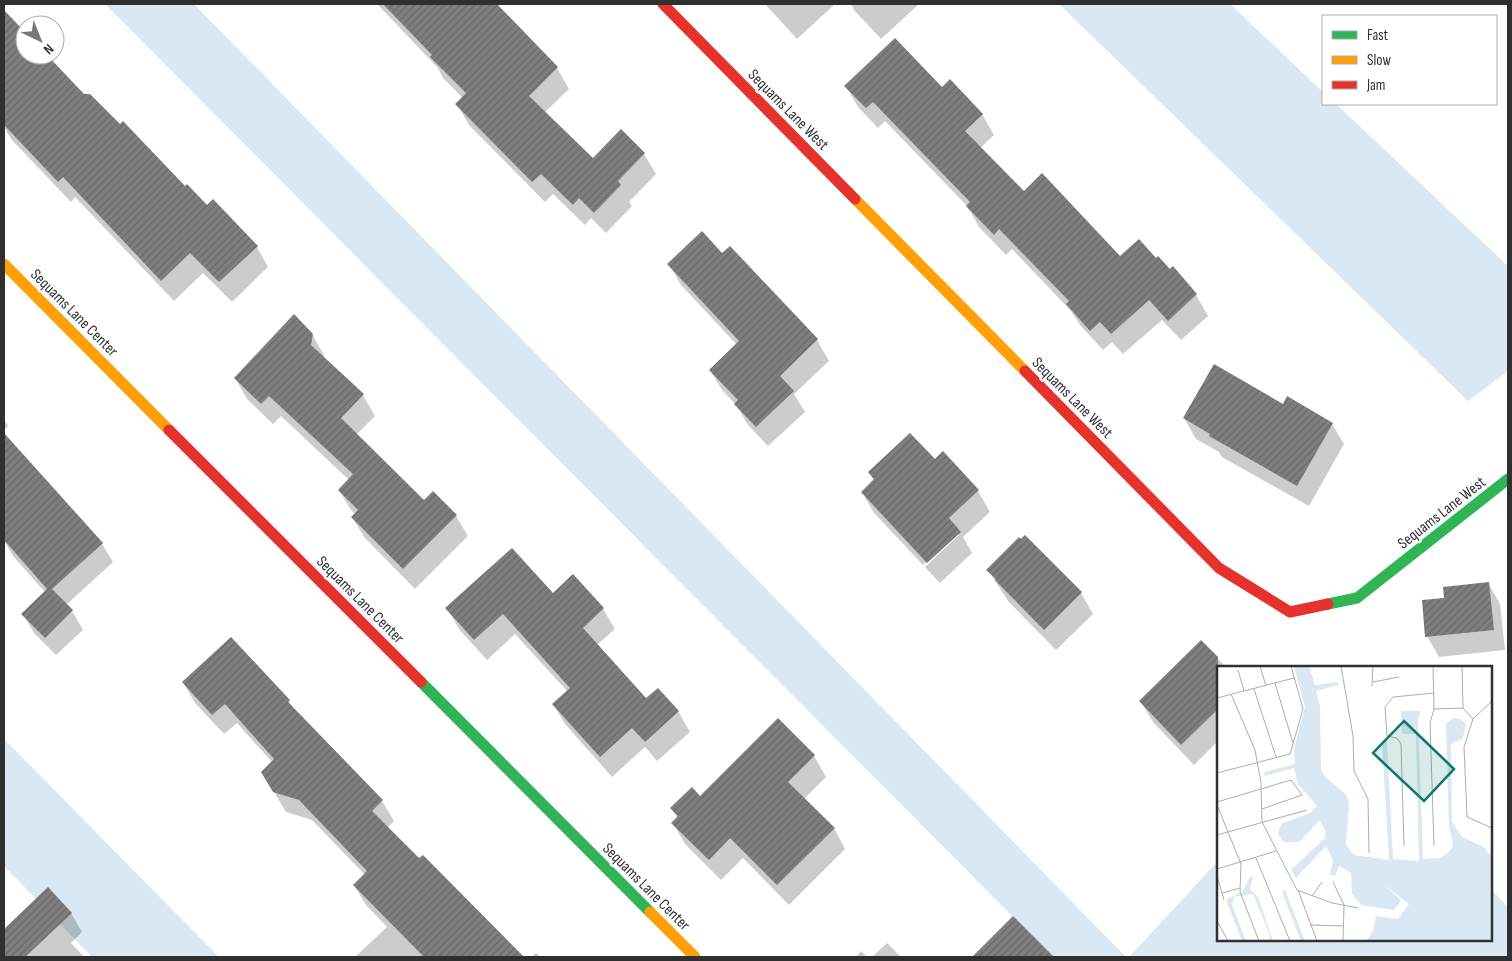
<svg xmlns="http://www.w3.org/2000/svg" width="1512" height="961" viewBox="0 0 1512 961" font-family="'Sofia Sans Condensed',sans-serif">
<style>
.water{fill:#d9e8f2}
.shadow{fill:#0003}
.building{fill:url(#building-hatch)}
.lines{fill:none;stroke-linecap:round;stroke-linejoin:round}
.fast{stroke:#30b455;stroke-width:11}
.slow{stroke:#ff9f0a;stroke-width:11}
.jam{stroke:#e5322d;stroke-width:11}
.labels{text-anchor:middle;stroke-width:5;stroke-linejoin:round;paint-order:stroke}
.street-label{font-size:16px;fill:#303030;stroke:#fff}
.inset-road{fill:none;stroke:#acacac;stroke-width:1}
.view{fill:#0f766e;fill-opacity:0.15;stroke:#0f766e;stroke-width:2.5}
.inset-edge{fill:none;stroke:#303030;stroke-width:2.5}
</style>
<defs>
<pattern id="building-hatch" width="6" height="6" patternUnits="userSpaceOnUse" patternTransform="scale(1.25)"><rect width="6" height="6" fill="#7f7f7f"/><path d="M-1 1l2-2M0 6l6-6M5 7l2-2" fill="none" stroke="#686868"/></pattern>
</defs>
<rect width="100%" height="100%" fill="#fff"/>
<g class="water">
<path d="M 105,4 L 194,4 L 1126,957 L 1053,957 Z"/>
<path d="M 1059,4 L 1230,4 L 1323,92 L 1323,104 L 1336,104 L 1508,266 L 1508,371 L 1468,401 Z"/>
<path d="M 4,739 L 219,957 L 92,957 L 4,866 Z"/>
<path d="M 1218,861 L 1218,940 L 1491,940 L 1491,889 L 1508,907 L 1508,957 L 1129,957 Z"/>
</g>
<g class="shadow">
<path d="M 377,4 L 470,4 L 478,11 L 485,4 L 495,4 L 557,68 L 569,89 L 544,113 L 593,160 L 644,154 L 656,174 L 629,202 L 632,206 L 606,233 L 591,218 L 585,225 L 553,194 L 545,202 L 469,125 L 457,104 L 463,98 L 443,78 L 438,68 Z"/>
<path d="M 765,4 L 835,4 L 797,39 Z"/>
<path d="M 851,4 L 919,4 L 881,39 L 854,10 Z"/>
<path d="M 4,14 L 25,34 L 25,55 L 45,55 L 83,95 L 185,188 L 257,247 L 268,267 L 232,302 L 203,273 L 174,301 L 75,197 L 71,202 L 11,139 L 4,127 Z"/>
<path d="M 846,86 L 942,88 L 982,114 L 994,135 L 980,148 L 1024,193 L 1120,257 L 1156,260 L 1170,271 L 1173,268 L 1196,295 L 1208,316 L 1181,340 L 1162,320 L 1123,354 L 1112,342 L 1103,350 L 1080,325 L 1071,311 L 1012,249 L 1006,255 L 979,227 L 968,207 L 885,121 L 878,128 L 858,107 Z"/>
<path d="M 730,248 L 817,340 L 829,361 L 794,394 L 805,412 L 768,446 L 748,425 L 737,406 L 722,390 L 710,370 L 737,345 L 681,285 L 669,264 L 722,255 Z"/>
<path d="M 312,334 L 324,355 L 324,358 L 363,395 L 375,416 L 356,435 L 424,502 L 456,516 L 468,536 L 415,589 L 364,537 L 352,517 L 355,514 L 351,510 L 339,490 L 349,480 L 281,416 L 273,424 L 247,399 L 235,378 Z"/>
<path d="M 1283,406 L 1332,424 L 1344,444 L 1309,506 L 1222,457 L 1219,452 L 1196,439 L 1184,418 Z"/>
<path d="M 4,419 L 8,426 L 4,430 Z"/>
<path d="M 4,435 L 102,544 L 113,562 L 66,605 L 72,611 L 83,630 L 56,655 L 34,633 L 23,614 L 45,592 L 13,556 L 4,540 L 4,537 L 14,527 L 4,516 Z"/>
<path d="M 943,453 L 978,491 L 990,512 L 963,537 L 972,553 L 940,583 L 925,567 L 959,535 L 959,531 L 923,565 L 874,513 L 862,492 L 874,481 L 869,472 L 935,461 Z"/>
<path d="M 1025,537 L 1081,593 L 1093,614 L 1056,650 L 1008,601 L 988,570 Z"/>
<path d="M 1488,583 L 1500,604 L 1505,650 L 1439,657 L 1427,636 L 1446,599 Z"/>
<path d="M 553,594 L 603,609 L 615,629 L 597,645 L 646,700 L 678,711 L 690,732 L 657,761 L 645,747 L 612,777 L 565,724 L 553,704 L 567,691 L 515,634 L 487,660 L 459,629 L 447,608 Z"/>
<path d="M 1201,642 L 1226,667 L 1218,667 L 1218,741 L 1194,765 L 1153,722 L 1141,702 Z"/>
<path d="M 183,682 L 289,701 L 293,708 L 382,801 L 394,821 L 387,828 L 419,860 L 423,856 L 523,957 L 355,957 L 387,927 L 366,905 L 354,885 L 365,875 L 312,820 L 286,812 L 262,772 L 272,762 L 237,723 L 224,734 L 195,703 Z"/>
<path d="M 814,756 L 826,777 L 804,799 L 834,828 L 845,849 L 789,905 L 743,858 L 721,880 L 685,844 L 673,823 L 678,819 L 672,809 Z"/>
<path d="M 48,889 L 71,913 L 82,932 L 71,943 L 84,957 L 4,957 L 4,931 Z"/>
<path d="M 1013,918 L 1047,952 L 1050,957 L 973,957 Z"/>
<path d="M 887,943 L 901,957 L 872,957 Z"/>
<path d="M 861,951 L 867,957 L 856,957 Z"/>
<path d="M 536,953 L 540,957 L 532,957 Z"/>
</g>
<g class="building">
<path d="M 383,4 L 497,4 L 558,67 L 529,96 L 593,158 L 621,129 L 645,153 L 618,181 L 621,185 L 594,213 L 579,198 L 573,205 L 541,174 L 532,182 L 455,104 L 466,93 L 430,57 L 432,55 Z"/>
<path d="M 4,10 L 25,32 L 25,55 L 47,55 L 84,94 L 90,94 L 120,124 L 123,121 L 185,186 L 187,184 L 207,205 L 213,199 L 258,246 L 219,282 L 190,253 L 161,281 L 63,177 L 58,182 L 4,125 Z"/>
<path d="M 895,38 L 942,87 L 950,79 L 983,114 L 965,131 L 1024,191 L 1042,173 L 1120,256 L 1139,239 L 1156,258 L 1158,256 L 1170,269 L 1173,266 L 1197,294 L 1168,321 L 1149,300 L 1111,334 L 1100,322 L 1090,331 L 1066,304 L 1069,301 L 999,229 L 994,235 L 966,206 L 970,202 L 873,102 L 866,108 L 844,86 Z"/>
<path d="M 702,231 L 722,253 L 730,246 L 818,339 L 780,376 L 794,391 L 756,427 L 734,404 L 738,400 L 709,370 L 739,341 L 667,264 Z"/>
<path d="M 294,314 L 313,334 L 311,345 L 364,394 L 341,418 L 424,500 L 433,491 L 457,515 L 403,569 L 351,517 L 358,510 L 338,490 L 353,474 L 269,396 L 261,404 L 234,378 Z"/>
<path d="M 1214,364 L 1283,404 L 1287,396 L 1333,423 L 1297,486 L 1209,436 L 1210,434 L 1183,418 Z"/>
<path d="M 4,433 L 103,543 L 52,589 L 73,610 L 45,638 L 21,614 L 47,589 L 4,540 Z"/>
<path d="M 910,433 L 935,459 L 943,451 L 979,490 L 949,518 L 961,532 L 927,563 L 861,492 L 874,479 L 868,472 Z"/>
<path d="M 1025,535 L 1082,592 L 1044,630 L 995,580 L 996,579 L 986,570 L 1019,537 L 1021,539 Z"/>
<path d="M 512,548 L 553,593 L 573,574 L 604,608 L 583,628 L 646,698 L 658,688 L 679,711 L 645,742 L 632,728 L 600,757 L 552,704 L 570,688 L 503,614 L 474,640 L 445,608 Z"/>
<path d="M 1489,582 L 1494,630 L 1425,637 L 1422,600 L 1444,598 L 1443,587 Z"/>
<path d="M 231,637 L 290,700 L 288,702 L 383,800 L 372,811 L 419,858 L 423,855 L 524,957 L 424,957 L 353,885 L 367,871 L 299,800 L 273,792 L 261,772 L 274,759 L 225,704 L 212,715 L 182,682 Z"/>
<path d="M 1201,640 L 1218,657 L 1218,709 L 1181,745 L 1139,701 Z"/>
<path d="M 778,718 L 815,755 L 788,782 L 835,828 L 777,885 L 730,838 L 709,860 L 671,823 L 678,816 L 670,808 L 692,787 L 700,796 Z"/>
<path d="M 48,887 L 72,913 L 25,957 L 4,957 L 4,929 Z"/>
<path d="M 1013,916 L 1054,957 L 972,957 Z"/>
</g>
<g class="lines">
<g class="fast">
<path d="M 1328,604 L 1357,598 L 1508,479"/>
<path d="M 421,682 L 650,912"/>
</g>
<g class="slow">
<path d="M 855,199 L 1025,371"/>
<path d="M 4,264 L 169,430"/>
<path d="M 650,912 L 695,957"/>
</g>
<g class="jam">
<path d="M 663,4 L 855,199"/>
<path d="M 1025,371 L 1219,568 L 1290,612 L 1328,604"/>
<path d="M 169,430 L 421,682"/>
</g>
</g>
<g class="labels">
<g class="street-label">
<text transform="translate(789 109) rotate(45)" y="6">Sequams Lane West</text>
<text transform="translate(75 312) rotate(45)" y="6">Sequams Lane Center</text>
<text transform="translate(1073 397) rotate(45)" y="6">Sequams Lane West</text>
<text transform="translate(1441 512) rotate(-38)" y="6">Sequams Lane West</text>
<text transform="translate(361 599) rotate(45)" y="6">Sequams Lane Center</text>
<text transform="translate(647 886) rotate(45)" y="6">Sequams Lane Center</text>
</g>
</g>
<g transform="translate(1217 666)">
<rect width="275" height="275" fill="#fff"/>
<path d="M 77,0 L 92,0 L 98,19 L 121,16 L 121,19 L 99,25 L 103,40 L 104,103 L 108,111 L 129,128 L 132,136 L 129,179 L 137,189 L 172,194 L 165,75 L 170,75 L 176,193 L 202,195 L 199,68 L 185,68 L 184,45 L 204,45 L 201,54 L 206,193 L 223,192 L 233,185 L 236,178 L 232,161 L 229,58 L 236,52 L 244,53 L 249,58 L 246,72 L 234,78 L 235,156 L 245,171 L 267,181 L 272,188 L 275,186 L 275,275 L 149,275 L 156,265 L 159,250 L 181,253 L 192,238 L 166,218 L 184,234 L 177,244 L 144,239 L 135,228 L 134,207 L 122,200 L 118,210 L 113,209 L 116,194 L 109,180 L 79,212 L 74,204 L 108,172 L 108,164 L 103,154 L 82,176 L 67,176 L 61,168 L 64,158 L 93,147 L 100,140 L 81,118 L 77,102 L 48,110 L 47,106 L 78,98 L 77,83 L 88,41 ZM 33,211 L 36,211 L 33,223 L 41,231 L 56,275 L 52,275 L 53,269 L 36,228 L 17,231 L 15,239 L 29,275 L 25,275 L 9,234 L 26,225 ZM 68,224 L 88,275 L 84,275 L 65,226 Z" fill="#d9e8f2"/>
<path class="inset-road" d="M 43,0 L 49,20M 124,0 L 136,70 L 137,105 L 151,133 L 152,187M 216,0 L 217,43 L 213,57 L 217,180M 245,0 L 246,42 L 256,53M 21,4 L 27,25M 156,16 L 182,11M 58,17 L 76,77M 155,20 L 156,0M 37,23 L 59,91M 14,28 L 38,84 L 44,117 L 45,156 L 80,224 L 115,237 L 141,242M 0,32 L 77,12M 275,35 L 256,53 L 247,81 L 250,151 L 275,162M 217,43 L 246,42M 0,107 L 73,88 L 86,43 L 74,0M 0,136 L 74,114 L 85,129 L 45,143M 0,139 L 24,198 L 23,226 L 42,275M 0,169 L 90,144M 187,180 L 184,78 L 180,72 L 170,70 L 168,41 L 176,31 L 217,27M 39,192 L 73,275M 0,203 L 59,185M 0,210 L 7,234M 116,216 L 127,239 L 126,275M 81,224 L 100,275M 5,227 L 23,222M 95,230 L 105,216M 0,255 L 11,275M 93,259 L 127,260"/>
<path class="view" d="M 187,55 L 237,103 L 207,135 L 156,87 Z"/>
<rect width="275" height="275" class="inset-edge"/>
</g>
<rect width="1512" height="961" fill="none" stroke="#303030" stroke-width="10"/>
<rect x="1322" y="15" width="175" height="90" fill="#ffffff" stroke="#acacac"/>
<rect x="1332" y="31" width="25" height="8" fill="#30b455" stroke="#acacac"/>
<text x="1367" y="40" font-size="15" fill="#303030">Fast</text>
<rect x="1332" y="56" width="25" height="8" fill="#ff9f0a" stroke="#acacac"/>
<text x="1367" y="65" font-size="15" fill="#303030">Slow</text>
<rect x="1332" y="81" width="25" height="8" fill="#e5322d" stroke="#acacac"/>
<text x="1367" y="90" font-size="15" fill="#303030">Jam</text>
<g transform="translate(40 40) rotate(137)"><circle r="24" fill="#ffffff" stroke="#acacac"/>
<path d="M0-4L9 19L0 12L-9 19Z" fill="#787878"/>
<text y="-8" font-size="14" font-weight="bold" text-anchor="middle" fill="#303030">N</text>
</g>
</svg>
